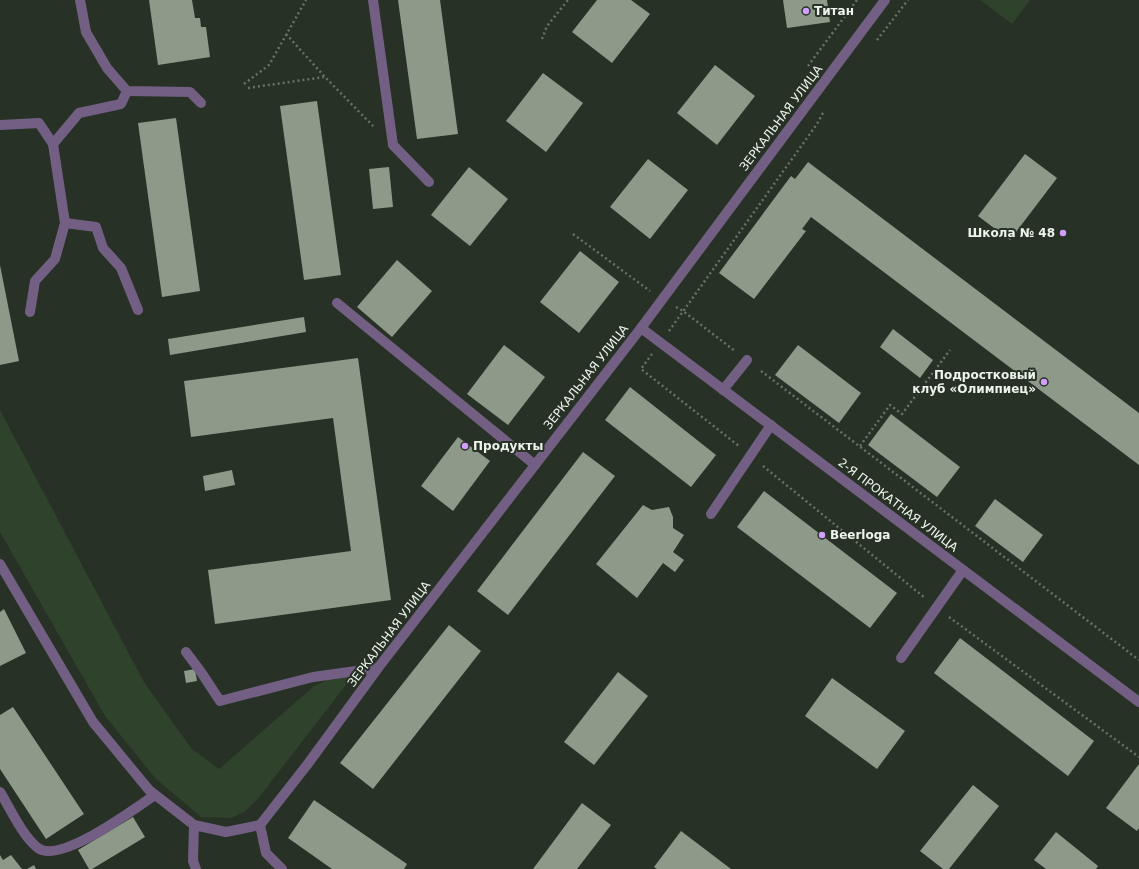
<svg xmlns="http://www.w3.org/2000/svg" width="1139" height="869" viewBox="0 0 1139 869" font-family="'DejaVu Sans',sans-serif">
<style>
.green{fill:#2f422b}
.building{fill:#8d9a8a}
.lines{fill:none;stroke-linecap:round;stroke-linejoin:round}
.path{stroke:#697267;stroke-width:2.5;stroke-dasharray:2 3;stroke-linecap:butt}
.service{stroke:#725f83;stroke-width:10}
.minor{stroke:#725f83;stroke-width:10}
.tertiary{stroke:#725f83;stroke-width:10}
.poi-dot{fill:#d29dfd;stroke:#273125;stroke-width:1.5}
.labels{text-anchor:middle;stroke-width:4;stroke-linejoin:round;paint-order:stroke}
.poi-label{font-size:12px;font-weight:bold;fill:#edf4eb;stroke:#273125;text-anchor:start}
.street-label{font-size:12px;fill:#edf4eb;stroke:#273125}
</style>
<rect width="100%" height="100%" fill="#273125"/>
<g class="green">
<path d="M 980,0 L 1030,0 L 1012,24 Z"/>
<path d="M 0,410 L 144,682 L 191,748 L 219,769 L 314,686 L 362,664 L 257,800 L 244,812 L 231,818 L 201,817 L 155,778 L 105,716 L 0,532 Z"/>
</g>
<g class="building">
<path d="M 149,0 L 192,0 L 195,18 L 200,18 L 201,27 L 206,27 L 210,57 L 158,65 Z"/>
<path d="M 398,0 L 440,0 L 458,134 L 417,139 Z"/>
<path d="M 597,0 L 631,0 L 650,14 L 612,63 L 572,32 Z"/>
<path d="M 783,0 L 827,0 L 830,22 L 787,28 Z"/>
<path d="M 715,65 L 755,96 L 717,145 L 677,113 Z"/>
<path d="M 543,73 L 583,103 L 546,152 L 506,121 Z"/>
<path d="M 317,101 L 341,275 L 304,280 L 280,106 Z"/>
<path d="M 176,118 L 200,291 L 162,297 L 138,123 Z"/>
<path d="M 1025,154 L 1057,178 L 1010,240 L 978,216 Z"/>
<path d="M 648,159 L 688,190 L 650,239 L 610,207 Z"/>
<path d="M 808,162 L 1139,413 L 1139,465 L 811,217 L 802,229 L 806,231 L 754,299 L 719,273 L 791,176 L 795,179 Z"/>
<path d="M 389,167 L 393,207 L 373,209 L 369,169 Z"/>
<path d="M 469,167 L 508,199 L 470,246 L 431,215 Z"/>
<path d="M 580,251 L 619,282 L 579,333 L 540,302 Z"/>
<path d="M 397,260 L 432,291 L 392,337 L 357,307 Z"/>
<path d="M 0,265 L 19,361 L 0,365 Z"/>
<path d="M 304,317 L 306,332 L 170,355 L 168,339 Z"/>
<path d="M 893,329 L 933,360 L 920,378 L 880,347 Z"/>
<path d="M 504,345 L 545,377 L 508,425 L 467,394 Z"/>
<path d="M 798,345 L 861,393 L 839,423 L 775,375 Z"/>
<path d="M 358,358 L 391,600 L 215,624 L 208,570 L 351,551 L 333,418 L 191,437 L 184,381 Z"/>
<path d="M 630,387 L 716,455 L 691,487 L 605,420 Z"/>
<path d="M 891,414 L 960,467 L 937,497 L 868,445 Z"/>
<path d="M 458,437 L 490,461 L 453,511 L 421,486 Z"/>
<path d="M 583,452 L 615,476 L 508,615 L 477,591 Z"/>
<path d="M 232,470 L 235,485 L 205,491 L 203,476 Z"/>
<path d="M 764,491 L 897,593 L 870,628 L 737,527 Z"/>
<path d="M 995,499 L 1043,535 L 1023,562 L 975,526 Z"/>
<path d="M 643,505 L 652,510 L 669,507 L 673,517 L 673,528 L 684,535 L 673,552 L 684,560 L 675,572 L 663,563 L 637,598 L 596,564 Z"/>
<path d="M 4,609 L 26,653 L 0,666 L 0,612 Z"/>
<path d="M 449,625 L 481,651 L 373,789 L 340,763 Z"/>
<path d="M 960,638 L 1094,741 L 1068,776 L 934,673 Z"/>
<path d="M 195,669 L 197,681 L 186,683 L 184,671 Z"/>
<path d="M 618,672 L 648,696 L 594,765 L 564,742 Z"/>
<path d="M 832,678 L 905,731 L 877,769 L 805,716 Z"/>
<path d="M 13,707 L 84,814 L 46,839 L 0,769 L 0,715 Z"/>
<path d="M 1139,764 L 1139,828 L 1137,831 L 1106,808 Z"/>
<path d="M 973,785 L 999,806 L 949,869 L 943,869 L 920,851 Z"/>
<path d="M 314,800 L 407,864 L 404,869 L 332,869 L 288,838 Z"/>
<path d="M 582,803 L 611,825 L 577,869 L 533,869 Z"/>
<path d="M 133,817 L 145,837 L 92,869 L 89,869 L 78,850 Z"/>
<path d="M 681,831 L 731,869 L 657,869 L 654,867 Z"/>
<path d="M 1056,832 L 1098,866 L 1096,869 L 1046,869 L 1034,860 Z"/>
<path d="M 0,855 L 3,860 L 11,855 L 22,869 L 0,869 Z"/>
<path d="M 34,865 L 36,869 L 27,869 Z"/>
</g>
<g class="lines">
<g class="path">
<path d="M 286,34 L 325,77 L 374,127"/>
<path d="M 542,39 L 547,26 L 568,0"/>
<path d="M 877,40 L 908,0"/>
<path d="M 808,66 L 857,0"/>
<path d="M 244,84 L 269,65 L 306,0"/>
<path d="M 248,88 L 324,77"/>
<path d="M 573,234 L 650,291"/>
<path d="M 676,307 L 683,311 L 735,351"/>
<path d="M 669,331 L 817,124 L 824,111"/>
<path d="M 652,354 L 641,369 L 739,446"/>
<path d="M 761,371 L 1139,660"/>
<path d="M 860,446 L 890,405 L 902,414 L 950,350"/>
<path d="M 763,466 L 925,598"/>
<path d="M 949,617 L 1139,757"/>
</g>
<g class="service">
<path d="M 80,0 L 86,32 L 107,68 L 127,91 L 190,92 L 201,103"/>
<path d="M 373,0 L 393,145 L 429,182"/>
<path d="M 0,125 L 39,123 L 53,144 L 65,223 L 55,259 L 35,281 L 30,312"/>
<path d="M 53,144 L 79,113 L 121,104 L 127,91"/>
<path d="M 65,223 L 96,227 L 103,248 L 121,268 L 138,310"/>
<path d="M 337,303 L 535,465"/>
<path d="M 723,390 L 747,360"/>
<path d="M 711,514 L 771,425"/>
<path d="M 186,652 L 201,672 L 220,701 L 313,677 L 378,668"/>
<path d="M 901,658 L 963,570"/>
<path d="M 0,792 C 10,808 23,837 38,848 C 60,865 135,808 155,795"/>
<path d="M 194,825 L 193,861 L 196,869"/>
</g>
<g class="minor">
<path d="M 0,564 L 93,722 L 149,790 L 194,825 L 226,832 L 260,825"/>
<path d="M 260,825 L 307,765 L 378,668 L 641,328"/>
<path d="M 260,825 L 266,853 L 282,869"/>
</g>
<path class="tertiary" d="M 885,0 L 641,328 L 1139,702"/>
</g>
<g class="poi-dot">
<circle cx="806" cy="11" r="4"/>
<circle cx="1063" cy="233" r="4"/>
<circle cx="1044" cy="382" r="4"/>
<circle cx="465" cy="446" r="4"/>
<circle cx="822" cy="535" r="4"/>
</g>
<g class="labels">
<g class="poi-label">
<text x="814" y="15">Титан</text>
<text x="1055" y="237" text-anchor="end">Школа № 48</text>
<text x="1036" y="379" text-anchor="end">Подростковый<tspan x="1036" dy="14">клуб «Олимпиец»</tspan></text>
<text x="473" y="450">Продукты</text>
<text x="830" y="539">Beerloga</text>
</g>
<g class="street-label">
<text transform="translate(781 118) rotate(-53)" y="4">ЗЕРКАЛЬНАЯ УЛИЦА</text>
<text transform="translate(586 377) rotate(-52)" y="4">ЗЕРКАЛЬНАЯ УЛИЦА</text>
<text transform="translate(898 505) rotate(37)" y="4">2-Я ПРОКАТНАЯ УЛИЦА</text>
<text transform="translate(389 634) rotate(-53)" y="4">ЗЕРКАЛЬНАЯ УЛИЦА</text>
</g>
</g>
</svg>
